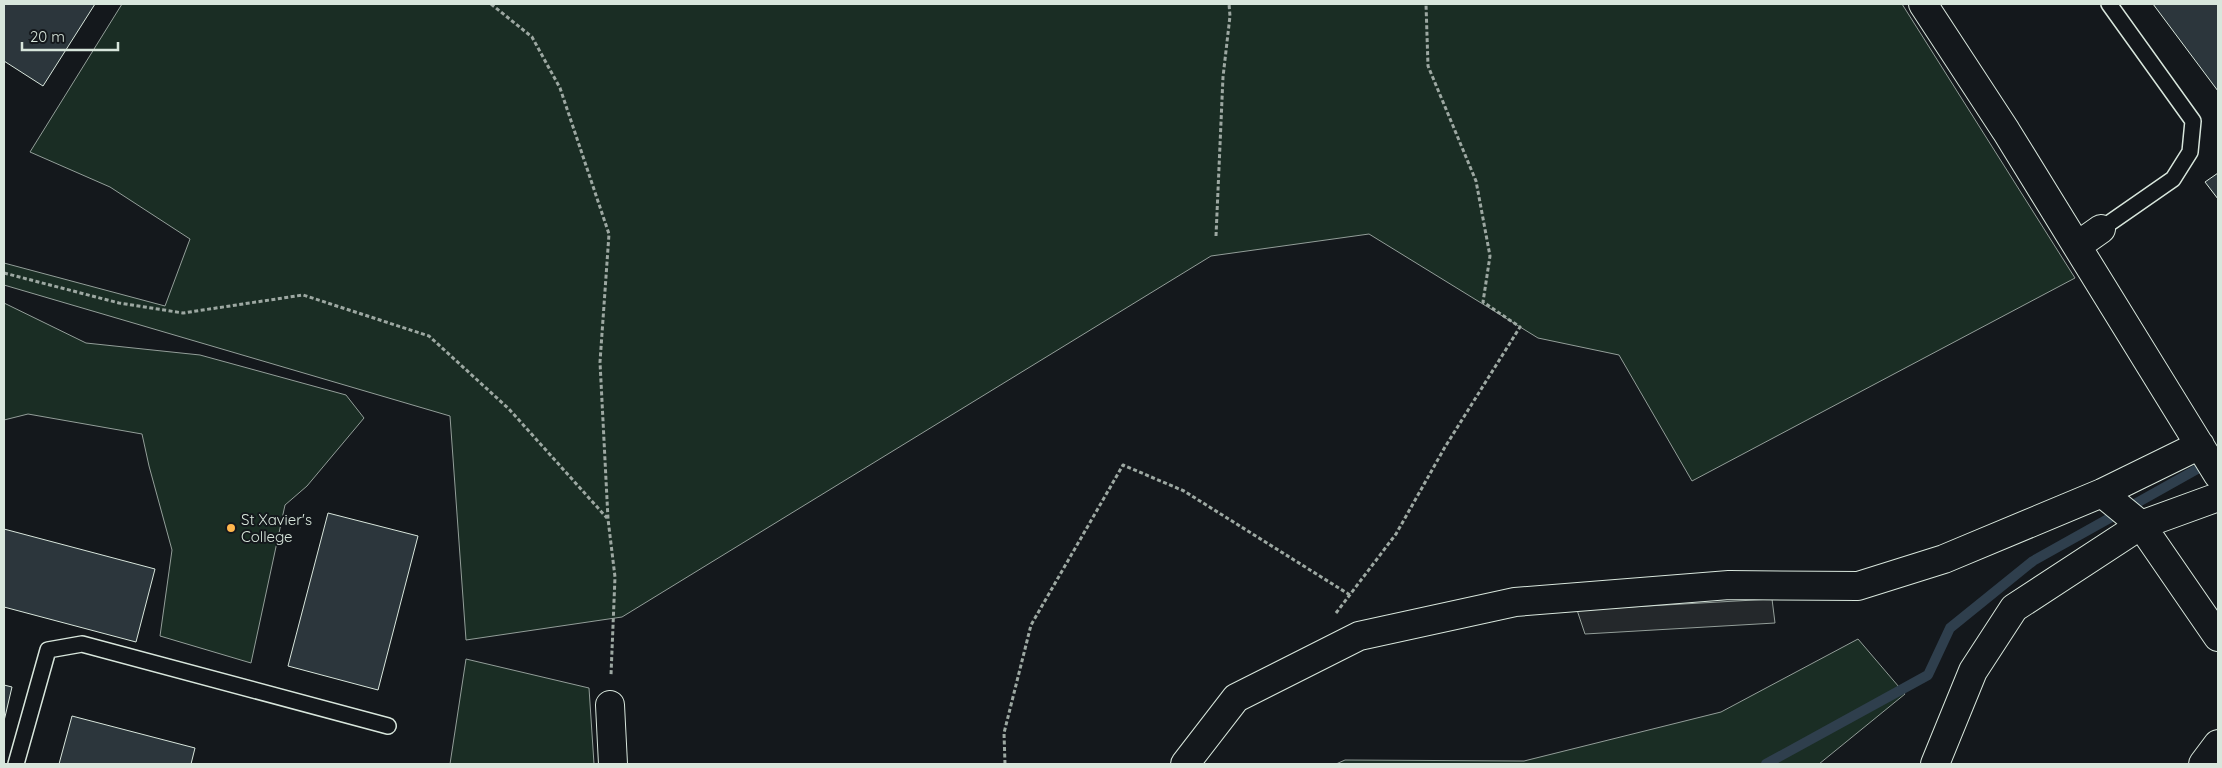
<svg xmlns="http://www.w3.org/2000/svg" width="2222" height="768" font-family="Quicksand,sans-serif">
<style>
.green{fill:#1a2d24;stroke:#939e99}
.parking{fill:#24282b;stroke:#939e99}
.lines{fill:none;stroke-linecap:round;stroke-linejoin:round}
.stream{stroke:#2f3f4d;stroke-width:10}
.building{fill:#2c363c;stroke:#d8e6dc}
.lane-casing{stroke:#d8e6dc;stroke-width:18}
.street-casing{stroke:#d8e6dc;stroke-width:30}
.path{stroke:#9da8a2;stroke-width:3;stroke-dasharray:4 2.5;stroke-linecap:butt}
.lane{stroke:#14181c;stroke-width:15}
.street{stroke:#14181c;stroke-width:28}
.poi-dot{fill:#ffb74d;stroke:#14181c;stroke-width:2}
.labels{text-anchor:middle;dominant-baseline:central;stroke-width:4;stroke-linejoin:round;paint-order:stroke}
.poi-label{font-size:15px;fill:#d8e6dc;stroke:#14181c;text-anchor:start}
</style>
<rect width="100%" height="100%" fill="#14181c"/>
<!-- green -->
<path class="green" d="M122 4H1902L2075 278 1692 481 1619 355 1538 338 1369 234 1211 256 622 617 466 640 450 416 4 285V263L165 306 190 239 110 187 30 152Z
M4 303 86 343 200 355 346 395 364 418 307 486 285 505 251 663 160 636 172 550 149 466 142 434 28 414 4 420Z
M1858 639 1905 694 1819 764H1336L1345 760 1524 761 1721 712Z
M466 659 589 688 594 764H450Z"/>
<!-- parking -->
<path class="parking" d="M1772 599 1775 623 1585 634 1577 610Z"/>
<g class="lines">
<!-- stream -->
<path class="stream" d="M1766 764 1928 675 1950 628 2033 561 2208 463"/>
</g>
<!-- building -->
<path class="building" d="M4 4H95L43 86 4 61Z
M2153 4H2218V91Z
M2218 173V199L2205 182Z
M328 513 418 536 378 690 288 666Z
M4 529 155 569 136 642 4 607Z
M4 685 12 687 4 721Z
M72 716 195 748 191 764H59Z"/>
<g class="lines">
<defs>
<path id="lane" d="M2101 229 2173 179 2190 152 2193 121 2109 4
M16 764 48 650 82 644 388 726"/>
<path id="street" d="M1923 4 2006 131 2218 475
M2077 246 2101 229
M2102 493 2141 525 2218 497
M610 705 613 764
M1185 764 1236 698 1359 636 1515 602 1729 585 1858 586 1944 559 2102 493 2200 445
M1935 764 1973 671 2014 608 2141 525 2218 637
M2203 764 2218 744"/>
</defs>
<!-- lane casing -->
<use href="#lane" class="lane-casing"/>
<!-- street casing -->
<use href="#street" class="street-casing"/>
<!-- path -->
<path class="path" d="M491 4 532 37 560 88 609 234 600 362 608 519 615 577 611 675
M1216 236 1223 77 1230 16 1229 4
M4 273 119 303 183 313 303 295 429 336 509 409 607 518
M1336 613 1396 534 1445 447 1520 327 1483 302 1490 256 1476 181 1428 66 1426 4
M1005 764 1004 733 1031 625 1123 465 1184 491 1350 595"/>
<!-- lane -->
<use href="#lane" class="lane"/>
<!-- street -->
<use href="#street" class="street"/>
</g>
<!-- markers -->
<circle class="poi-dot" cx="231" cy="528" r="5"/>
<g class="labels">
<!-- poi labels -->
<g class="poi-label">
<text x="241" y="519">St Xavier's<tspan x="241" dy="17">College</tspan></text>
</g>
</g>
<!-- border -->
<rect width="2222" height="768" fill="none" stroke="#d8e6dc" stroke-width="10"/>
<!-- scale -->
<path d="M22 42v8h96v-8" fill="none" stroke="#d8e6dc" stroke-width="2.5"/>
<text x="30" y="42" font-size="15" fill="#d8e6dc" stroke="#14181c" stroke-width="4" paint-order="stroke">20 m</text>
</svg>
